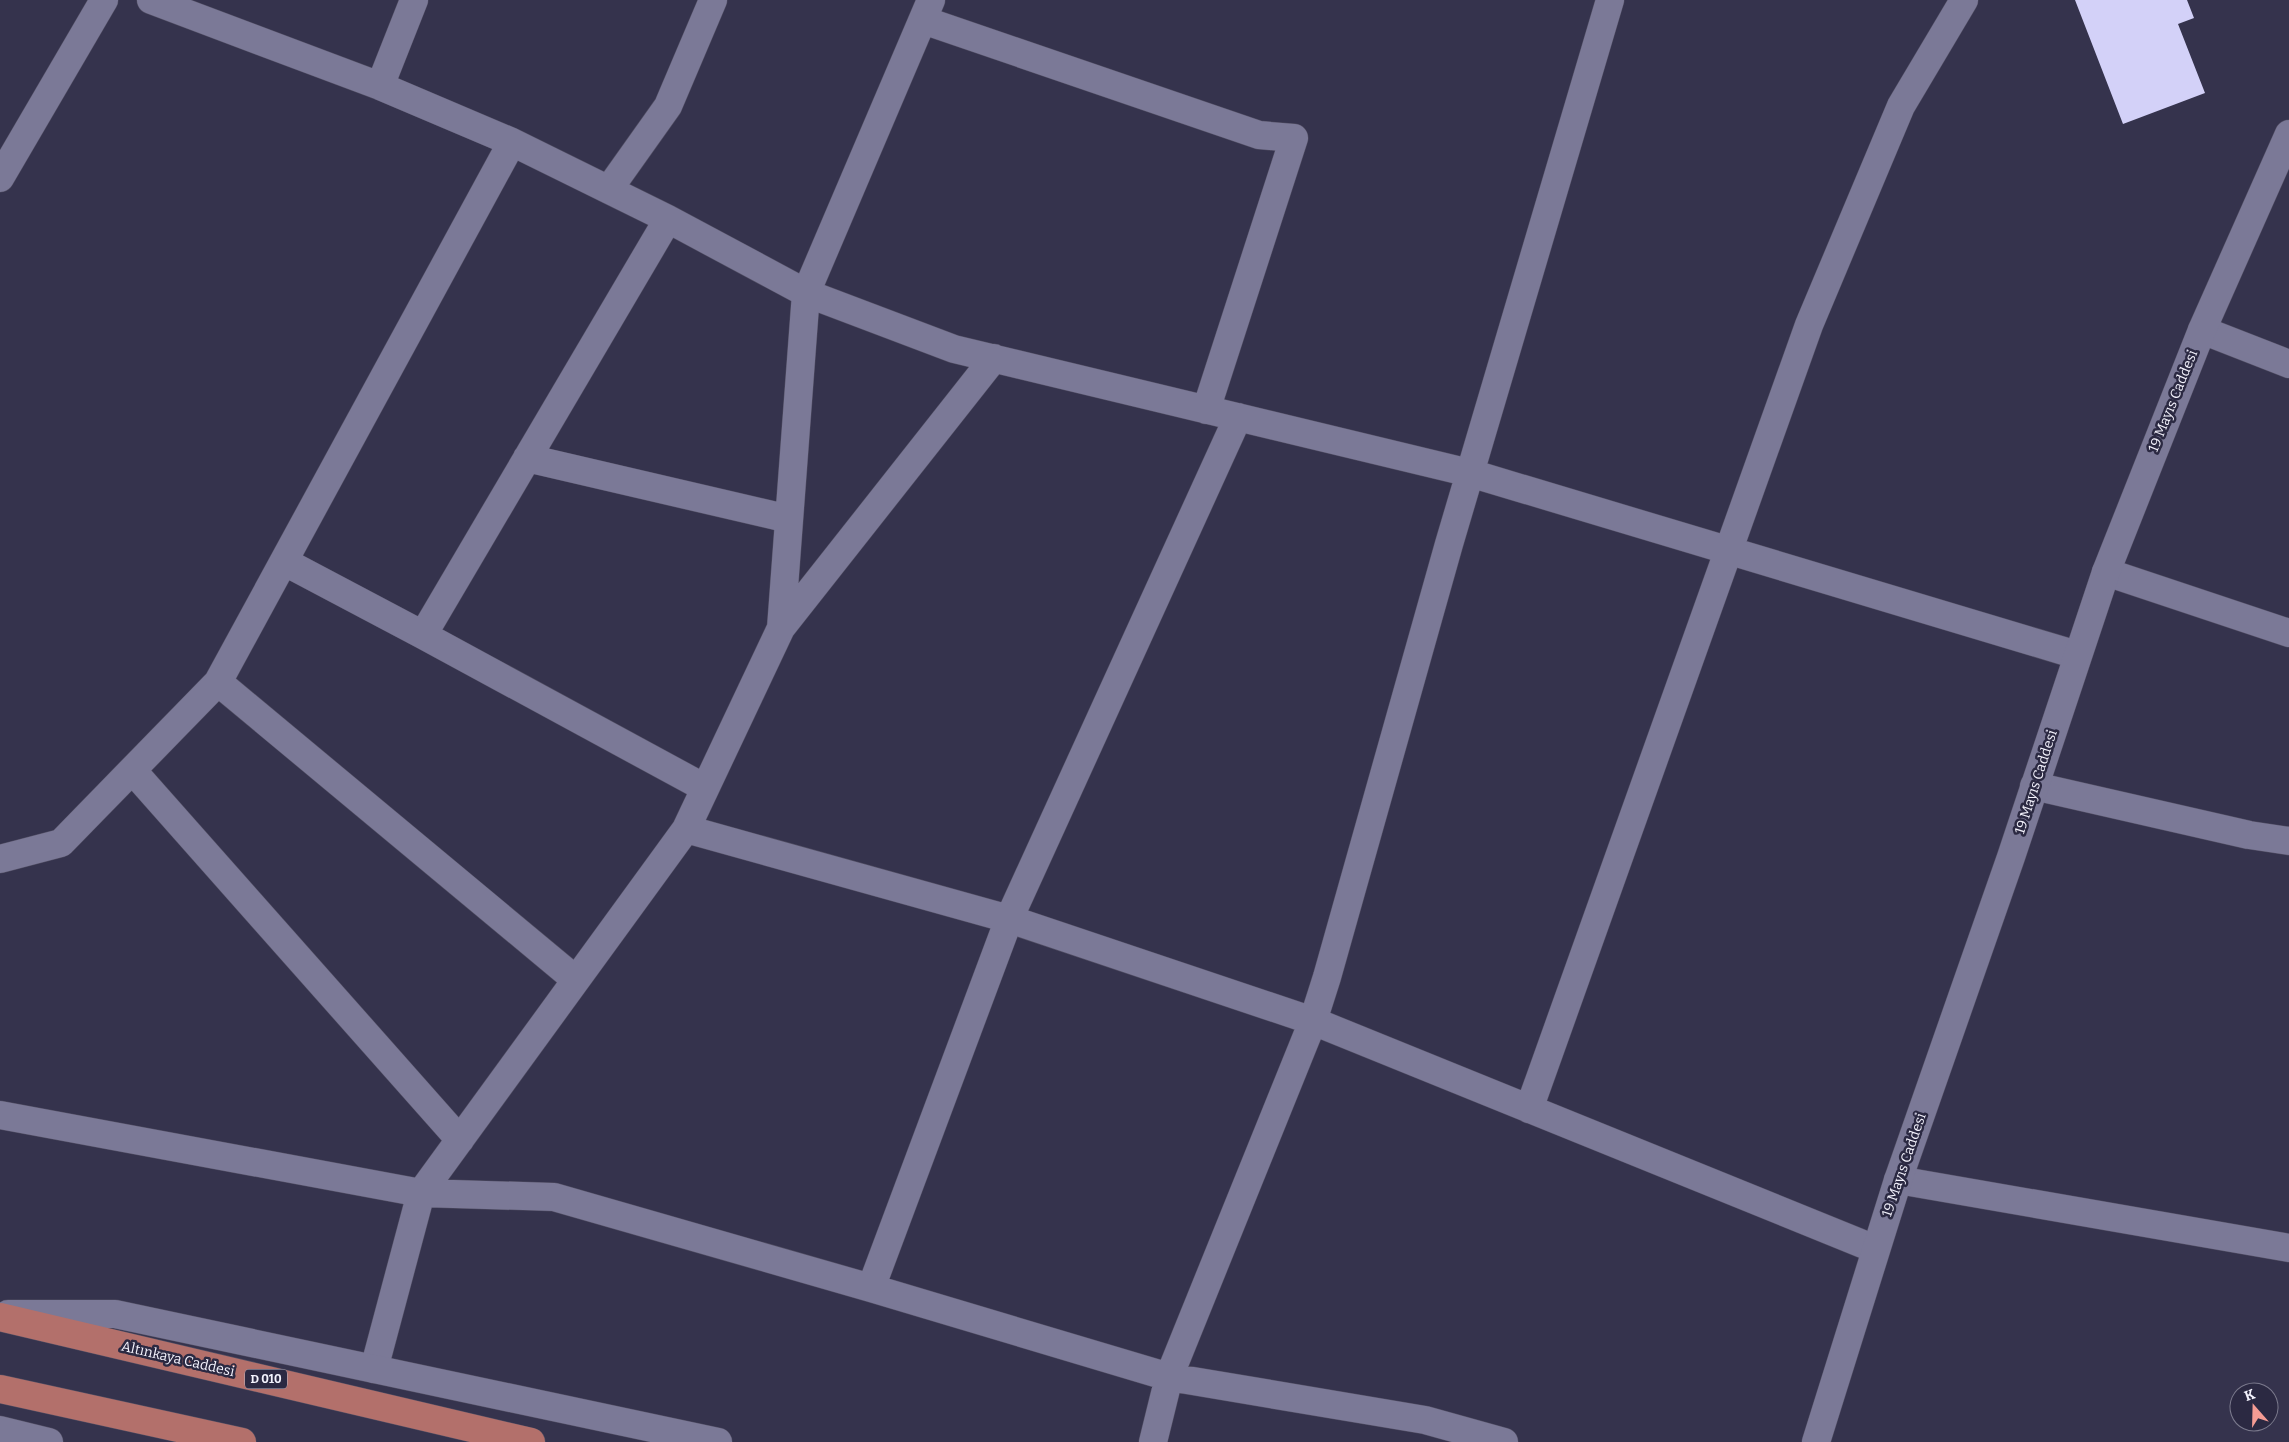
<svg xmlns="http://www.w3.org/2000/svg" width="2289" height="1442" font-family="Bitter,serif">
<style>
.building{fill:#d3d1f8}
.lines{fill:none;stroke-linecap:round;stroke-linejoin:round}
.minor-casing{stroke:#514e63;stroke-width:29}
.tertiary-casing{stroke:#514e63;stroke-width:29}
.trunk-casing{stroke:#514e63;stroke-width:29}
.minor{stroke:#7b7997;stroke-width:28}
.tertiary{stroke:#7b7997;stroke-width:28}
.trunk{stroke:#b3706b;stroke-width:28}
.labels{text-anchor:middle;dominant-baseline:central;stroke-width:5;stroke-linejoin:round;paint-order:stroke}
.shield{fill:#2b2942;stroke:#b8b6c5;stroke-width:1}
.shield-label{font-size:12px;font-weight:bold;fill:#f4f3fd}
.street-label{font-size:14px;fill:#f4f3fd;stroke:#2b2942}
</style>
<rect width="100%" height="100%" fill="#35334d"/>
<!-- building -->
<path class="building" d="M2075 0H2187L2194 18 2178 24 2205 93 2123 124Z"/>
<g class="lines">
<defs>
<path id="minor" d="M151 0 380 86 512 142 668 219 806 293 954 349 1470 473 2077 655
M923 20 1259 135 1294 138 1206 410
M380 86 414 0
M0 178 104 0
M609 189 668 106 713 0
M2202 330 2289 364
M527 458 789 519
M285 562 423 635 705 788
M2106 572 2289 633
M781 628 806 293 931 0
M423 635 668 219
M218 682 576 980
M133 771 460 1140
M2034 786 2249 835 2289 841
M686 829 1009 919 1313 1021 1875 1249
M0 859 61 843 218 682 512 142
M1529 1109 1809 325 1901 106 1964 0
M0 1115 421 1193 554 1197 871 1288 1169 1377 1425 1420 1504 1442
M1898 1180 2289 1248
M871 1288 1009 919 1238 417
M374 1369 421 1193 686 829 781 628 994 358
M1153 1442 1169 1377 1313 1021 1327 977 1449 544 1610 0"/>
<path id="tertiary" d="M8 1314H115L718 1442
M0 1430 49 1442
M1816 1442 1898 1180 2011 857 2106 572 2202 330 2289 134"/>
<path id="trunk" d="M0 1317 531 1442
M0 1389 242 1442"/>
</defs>
<!-- minor casing -->
<use href="#minor" class="minor-casing"/>
<!-- tertiary casing -->
<use href="#tertiary" class="tertiary-casing"/>
<!-- trunk casing -->
<use href="#trunk" class="trunk-casing"/>
<!-- minor -->
<use href="#minor" class="minor"/>
<!-- tertiary -->
<use href="#tertiary" class="tertiary"/>
<!-- trunk -->
<use href="#trunk" class="trunk"/>
</g>
<g class="labels">
<!-- shield labels -->
<rect class="shield" x="245" y="1369.5" width="42" height="19" rx="4"/>
<g class="shield-label">
<text x="266" y="1379">D 010</text>
</g>
<!-- street labels -->
<g class="street-label">
<text transform="translate(2173 401) rotate(-68)">19 Mayıs Caddesi</text>
<text transform="translate(2036 782) rotate(-72)">19 Mayıs Caddesi</text>
<text transform="translate(1904 1165) rotate(-71)">19 Mayıs Caddesi</text>
<text transform="translate(178 1359) rotate(13)">Altınkaya Caddesi</text>
</g>
</g>
<!-- north arrow -->
<g transform="translate(2254 1407) rotate(340)"><circle r="24" fill="#2b2942" stroke="#7b7a8d"/>
<path d="M0-4L9 19L0 12L-9 19Z" fill="#f59c94"/>
<text y="-8" font-size="14" font-weight="bold" text-anchor="middle" fill="#f4f3fd">K</text>
</g>
</svg>
